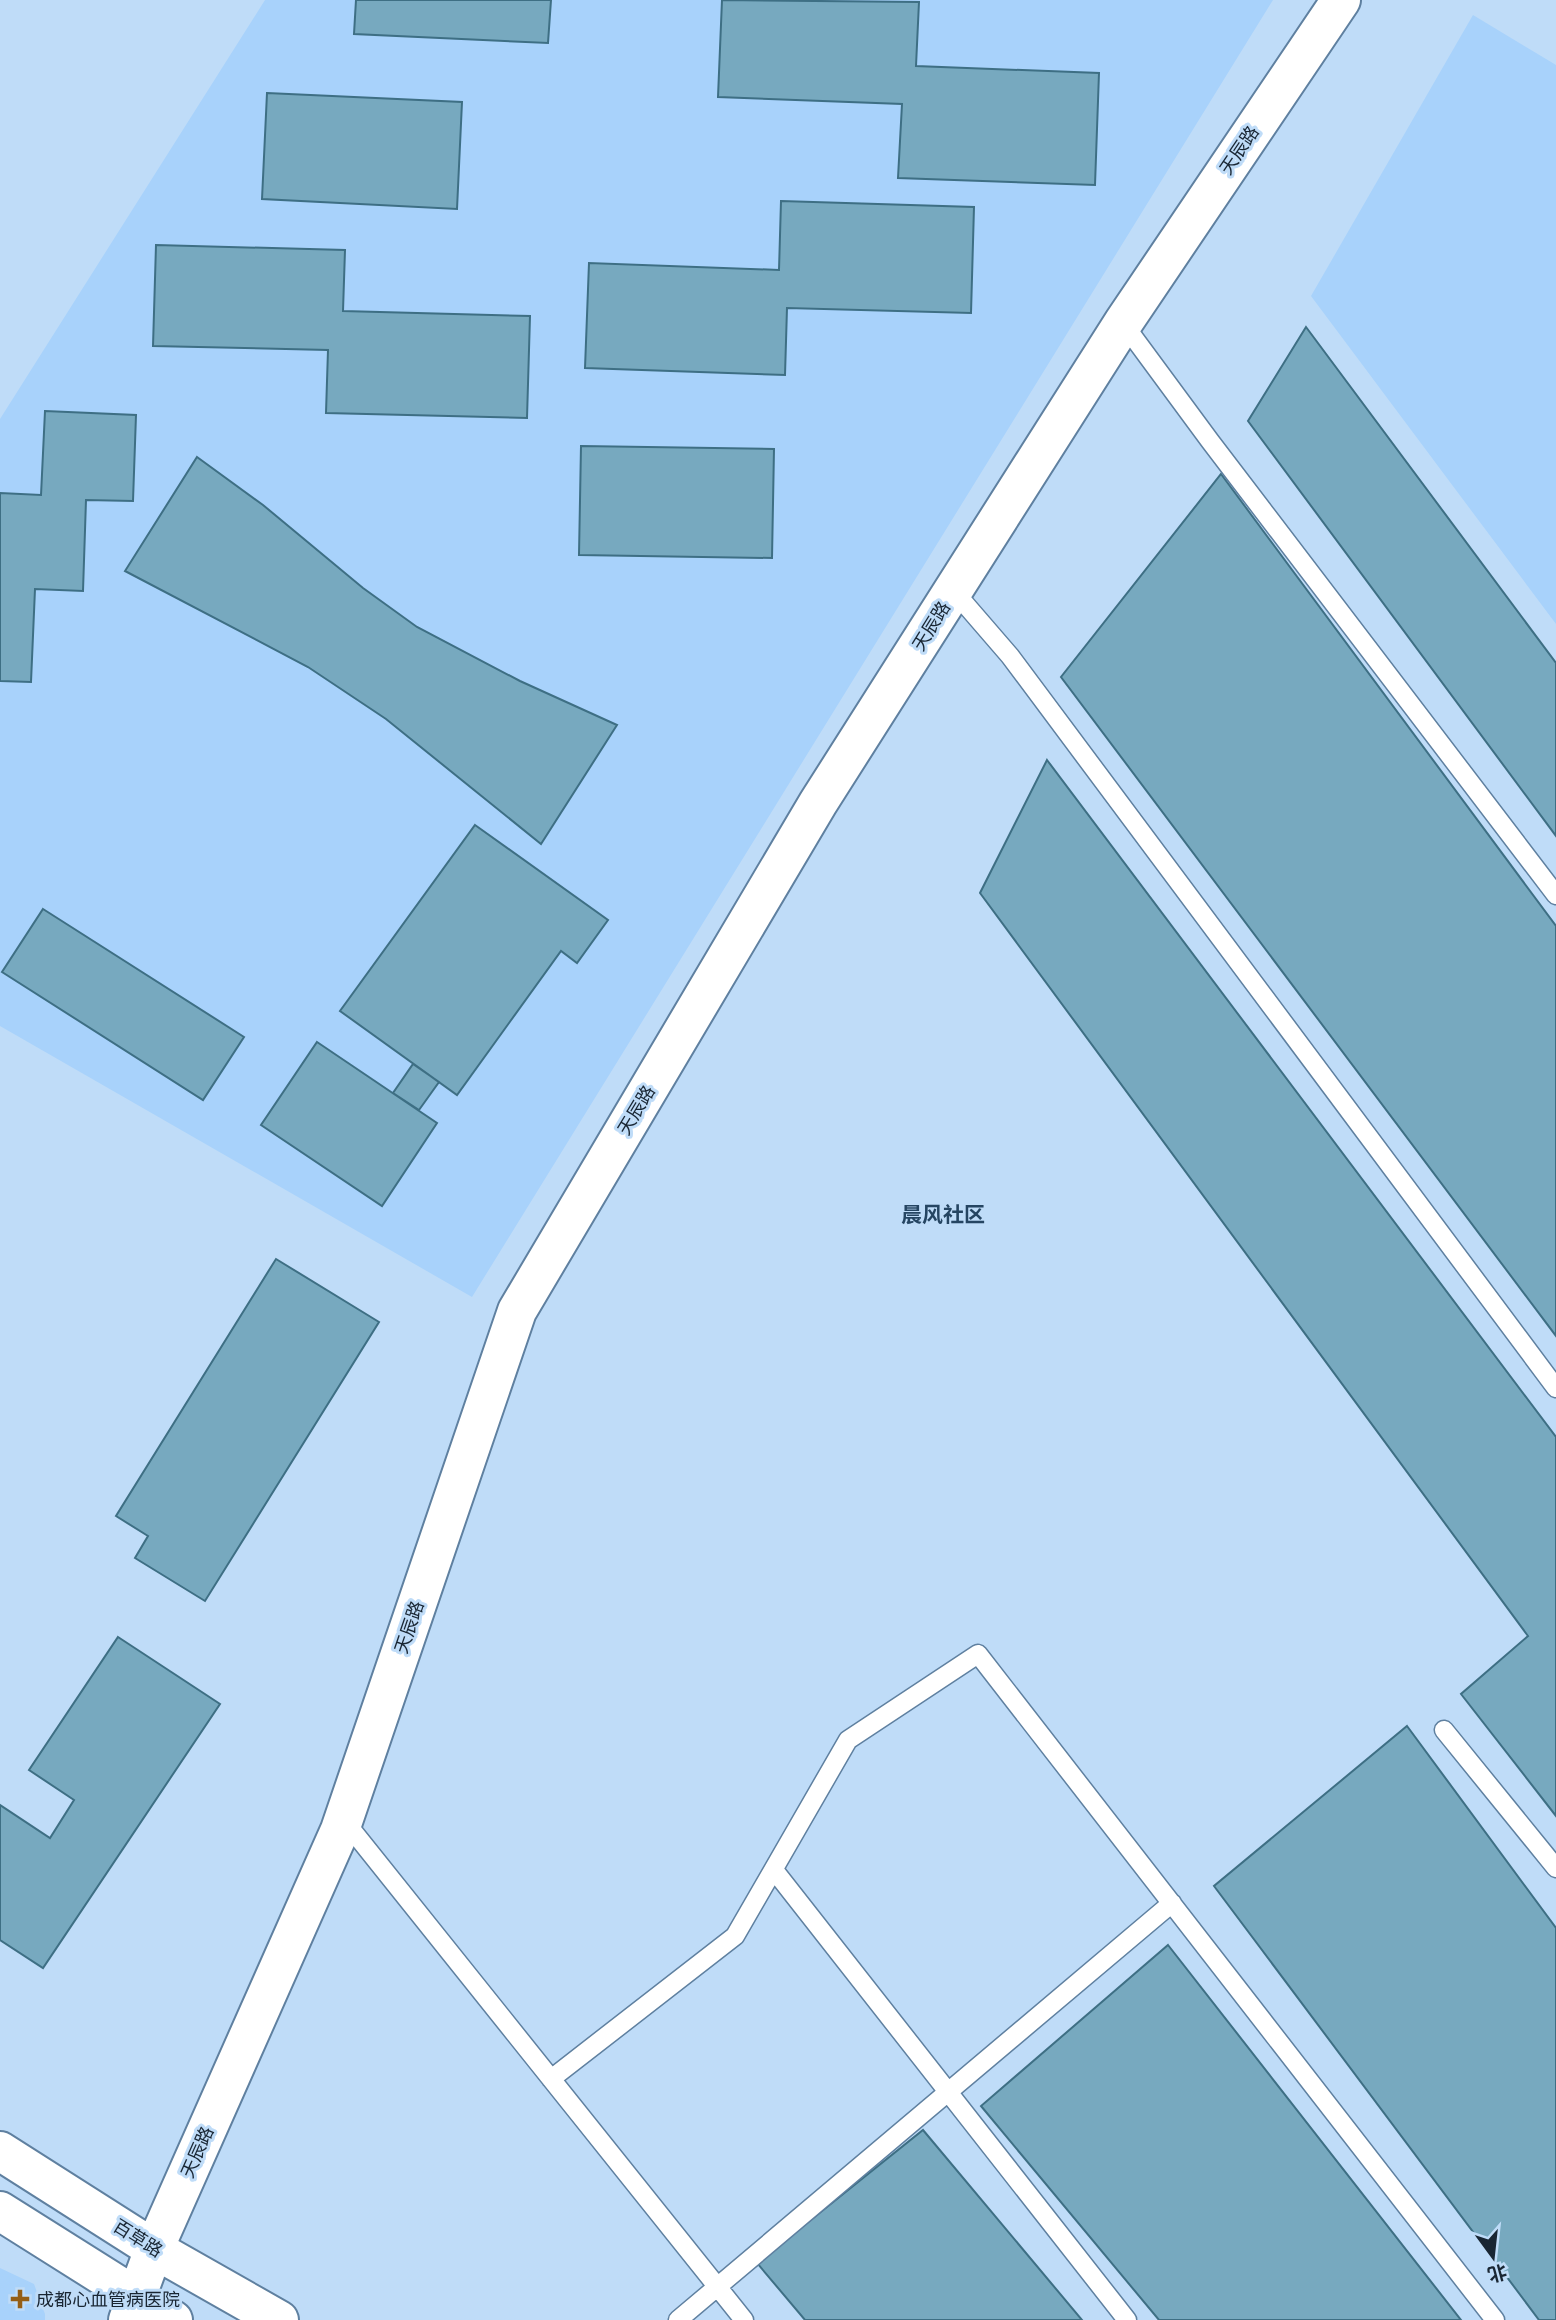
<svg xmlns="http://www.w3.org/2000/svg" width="1556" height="2320" font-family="Roboto,'Noto Sans SC',sans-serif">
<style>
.built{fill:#a8d2fb}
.building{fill:#77a9bf;stroke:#3e6f84;stroke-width:2}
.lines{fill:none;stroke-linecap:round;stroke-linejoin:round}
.lane-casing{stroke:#5f80a0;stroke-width:21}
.secondary-casing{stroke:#5f80a0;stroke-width:42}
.lane{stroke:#fff;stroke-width:18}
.secondary{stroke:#fff;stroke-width:38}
.poi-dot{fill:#945e15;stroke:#bfdcf8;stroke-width:2.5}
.labels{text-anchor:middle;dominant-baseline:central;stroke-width:6;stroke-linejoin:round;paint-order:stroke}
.street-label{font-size:18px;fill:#192633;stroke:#bfdcf8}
.poi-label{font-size:18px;fill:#192633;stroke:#bfdcf8;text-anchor:start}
.quarter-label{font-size:21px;font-weight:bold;fill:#254562;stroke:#bfdcf8}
</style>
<rect width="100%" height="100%" fill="#bfdcf8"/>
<!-- built -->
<path class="built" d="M265 0H1273L472 1297 0 1026V419Z
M1473 15 1556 65V624L1311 296Z
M0 2268 34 2284 45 2314V2320H0Z"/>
<!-- building -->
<path class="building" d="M356 0H551L548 43 354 34Z
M722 0 919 2 916 66 1099 73 1095 185 898 178 902 104 718 97Z
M267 93 462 102 457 209 262 199Z
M781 201 974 207 971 313 787 308 785 375 585 368 589 263 779 270Z
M156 245 345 250 343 311 530 316 527 418 326 413 328 350 153 346Z
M1306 327 1556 663V836L1248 421Z
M45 411 136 415 133 501 86 500 83 591 35 589 31 682 0 681V493L41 495Z
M581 446 774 449 772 558 579 555Z
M197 457 263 505 363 588 417 627 520 681 617 725 541 844 386 719 308 667 125 571Z
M1221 474 1556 926V1336L1061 677Z
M1047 760 1556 1437V1816L1461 1694 1528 1636 980 893Z
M475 825 608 920 577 963 561 951 457 1095 340 1011Z
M43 909 244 1037 203 1100 2 972Z
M317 1042 437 1123 382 1206 261 1125Z
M413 1064 439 1082 419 1110 393 1093Z
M276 1259 379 1322 205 1601 135 1558 148 1536 116 1516Z
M118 1637 220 1704 43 1968 0 1940V1805L50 1838 74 1800 29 1770Z
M1407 1726 1556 1928V2320H1539L1214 1886Z
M1168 1945 1461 2320H1159L981 2106Z
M923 2130 1082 2320H805L757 2263Z"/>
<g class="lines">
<defs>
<path id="lane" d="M1123 323 1210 441 1556 895
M953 590 1010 656 1556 1388
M1444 1730 1556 1868
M344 1820 744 2320
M774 1870 1127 2320
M551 2079 735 1936 848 1740 978 1654 1495 2320
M678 2320 1172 1903"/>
<path id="secondary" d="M0 2151 154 2249 279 2320
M0 2211 173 2320
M128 2320 154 2249 340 1830 517 1311 818 803 1123 323 1341 0"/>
</defs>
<!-- lane casing -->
<use href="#lane" class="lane-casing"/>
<!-- secondary casing -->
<use href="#secondary" class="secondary-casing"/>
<!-- lane -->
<use href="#lane" class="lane"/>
<!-- secondary -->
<use href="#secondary" class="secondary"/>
</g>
<!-- markers -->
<path class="poi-dot" d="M16.5 2288.5h7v7h7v7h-7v7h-7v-7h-7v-7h7z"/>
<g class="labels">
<!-- street labels -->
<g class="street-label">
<text transform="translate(1239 150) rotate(-56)">天辰路</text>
<text transform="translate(931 626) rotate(-58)">天辰路</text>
<text transform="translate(636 1110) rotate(-59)">天辰路</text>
<text transform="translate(409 1627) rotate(-71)">天辰路</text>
<text transform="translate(197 2152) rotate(-66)">天辰路</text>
<text transform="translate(138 2238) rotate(32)">百草路</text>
</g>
<!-- poi labels -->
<g class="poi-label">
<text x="36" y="2299">成都心血管病医院</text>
</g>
<!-- quarter labels -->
<g class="quarter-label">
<text x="943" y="1215">晨风社区</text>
</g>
</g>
<!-- north arrow -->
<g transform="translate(1493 2257) rotate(165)" stroke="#bfdcf8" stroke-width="5" paint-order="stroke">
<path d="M0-5L12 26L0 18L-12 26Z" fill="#192633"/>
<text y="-10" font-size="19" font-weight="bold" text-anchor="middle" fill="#192633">北</text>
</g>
</svg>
